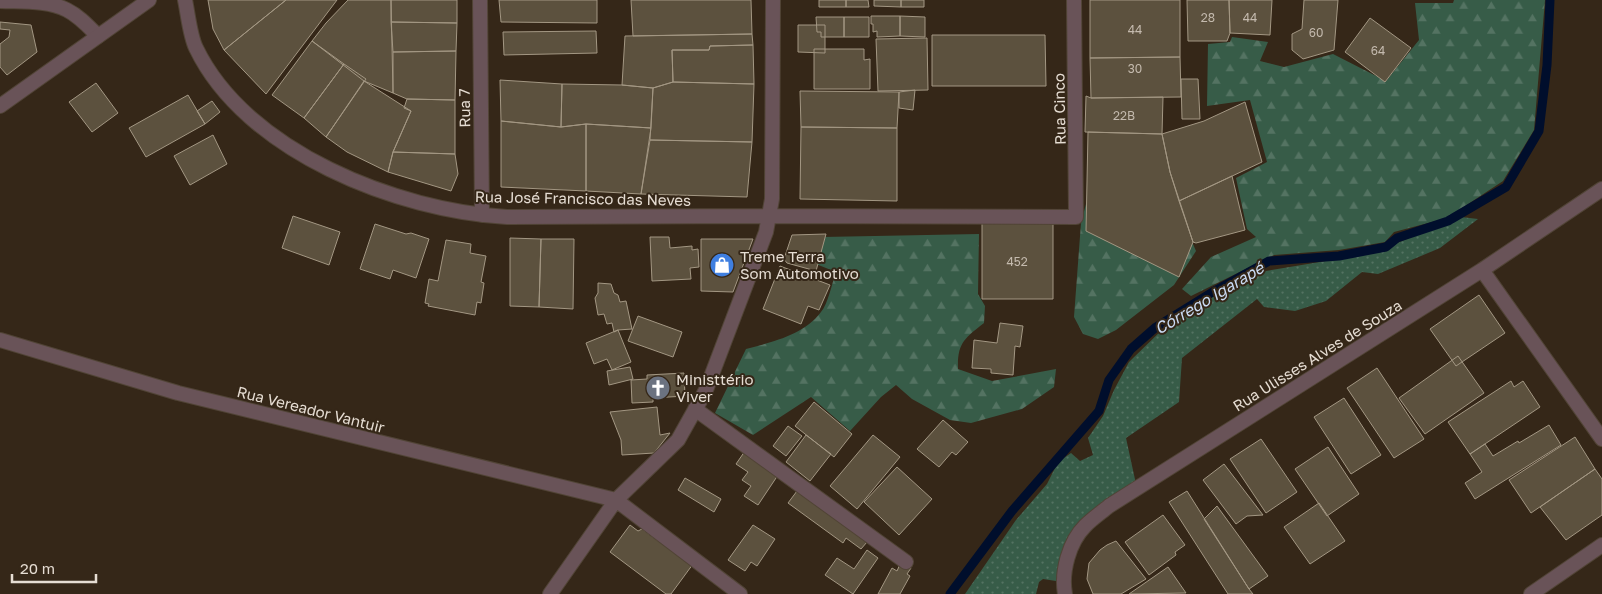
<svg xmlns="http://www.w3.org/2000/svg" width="1602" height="594" font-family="'Golos Text',sans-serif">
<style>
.grass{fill:url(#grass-dots)}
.forest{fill:url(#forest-firs)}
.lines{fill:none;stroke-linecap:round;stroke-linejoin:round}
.stream{stroke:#000e2c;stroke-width:9}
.building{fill:#5c513e;stroke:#a39783}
.minor-casing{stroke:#514436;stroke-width:16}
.tertiary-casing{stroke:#514436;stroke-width:16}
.minor{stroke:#695358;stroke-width:14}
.tertiary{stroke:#695358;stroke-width:14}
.labels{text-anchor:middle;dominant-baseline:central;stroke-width:4;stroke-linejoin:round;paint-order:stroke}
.number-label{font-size:12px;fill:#c4baae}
.street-label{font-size:15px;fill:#e6ddd3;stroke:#352718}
.poi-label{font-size:15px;fill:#e6ddd3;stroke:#352718;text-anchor:start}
.water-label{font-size:16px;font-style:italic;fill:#cbdcf5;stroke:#352718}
</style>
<defs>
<pattern id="grass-dots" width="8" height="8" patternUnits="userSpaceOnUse" patternTransform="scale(1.25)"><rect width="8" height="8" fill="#375c48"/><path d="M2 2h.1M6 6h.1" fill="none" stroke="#547362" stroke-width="1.8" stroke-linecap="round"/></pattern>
<pattern id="forest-firs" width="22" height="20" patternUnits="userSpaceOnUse" patternTransform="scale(1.25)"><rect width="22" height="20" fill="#375c48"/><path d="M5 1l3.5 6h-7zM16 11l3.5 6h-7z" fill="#547362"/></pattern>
</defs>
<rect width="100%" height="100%" fill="#352718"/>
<!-- grass -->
<path class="grass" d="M1461 217 1478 219 1440 248 1378 274 1362 272 1326 301 1295 311 1264 307 1257 299 1182 358 1179 402 1126 438 1136 484 1091 511 1071 532 1056 581 1043 579 1039 582 1036 594H965L1016 520 1047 484 1058 462 1071 453 1080 461 1093 455 1088 438 1103 416 1114 390 1129 362 1165 327 1202 303 1254 273 1386 251 1397 243Z"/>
<!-- forest -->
<path class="forest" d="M1454 0H1545L1534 130 1503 181 1447 218 1394 232 1385 242 1339 250 1274 255 1191 296 1182 289 1211 257 1256 237 1247 229 1236 178 1267 162 1250 100 1207 106 1208 44 1230 42 1232 37 1268 42 1260 61 1284 67 1333 54 1386 81 1419 40 1415 3H1453Z
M1096 166 1175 202 1196 251 1174 285 1116 330 1098 339 1083 334 1074 317 1081 223Z
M979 234 978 294 985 306 984 323C965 338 957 343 958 369L992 381 1056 369 1054 387 1022 409 971 423 950 420 912 399 896 385 881 397 850 431 811 397 753 435 715 413 746 349C772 342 804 335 821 312 828 304 832 283 836 272L816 264 823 237Z"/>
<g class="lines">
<!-- stream -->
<path class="stream" d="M950 594 1012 511 1099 411 1109 380 1131 349 1156 327 1211 293 1269 261 1339 256 1386 247 1397 238 1448 221 1506 187 1539 131 1547 65 1550 0"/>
</g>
<!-- building -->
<path class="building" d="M208 0H286L224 50 213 29Z
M286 0H337L266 94 224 50Z
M348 0H391L393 93 364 81 312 41 326 23Z
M391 0H457V23L391 22Z
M499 0H597V23L501 22Z
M631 0H751L752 34 633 36Z
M819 0H846V7H819Z
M846 0H868L869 7H846Z
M874 0H901V7L874 6Z
M901 0H924V7H901Z
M1090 0H1180V57L1090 58Z
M1187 0H1229L1230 33 1227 41H1188Z
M1229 0H1272L1270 35 1230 33Z
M1304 0H1338L1334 50 1303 59 1292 50V34L1302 29Z
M871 16H900V36L877 37V31L873 32V24H871Z
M900 16 925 17V37L900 36Z
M816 17H844V37H821V32H817Z
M844 17H869V37H844Z
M1370 18 1411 48 1385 82 1345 52Z
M0 22 31 25 37 52 7 75 0 67V44L9 37 10 30 0 29Z
M391 22 457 23 456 51 393 52Z
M798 25H825V53L798 52Z
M596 31 597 53 504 55 503 32Z
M752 34 753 45 710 46 709 50H672L673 82 653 88 622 85 625 36Z
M932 35H1045L1046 86H932Z
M927 38 928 90 878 91 876 39Z
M312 41 344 64 304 118 272 95Z
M753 45 754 84 673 82 672 50H709L710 46Z
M814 49H864V60L870 59V89H814Z
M456 51 455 100 407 99 393 93V52Z
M1180 57 1181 97 1091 98 1090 58Z
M344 64 366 79 326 137 304 118Z
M1181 79H1198L1200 119H1182Z
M500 80 562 84 561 127 501 121Z
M364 81 411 111 393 152 388 172 347 152 326 137Z
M673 82 754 84 752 142 650 140 653 88Z
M96 83 118 113 92 132 69 102Z
M562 84 622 85 653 88 651 128 586 124 561 127Z
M915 90 913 110 899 108V92Z
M800 91 899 92 897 128 801 127Z
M188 95 205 124 146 157 129 128Z
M1086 96 1091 98 1163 97 1162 134 1085 132Z
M407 99 455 100V154L393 152 411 111 404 108Z
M212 101 220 112 205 124 197 111Z
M1245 102 1262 162 1179 201 1170 172 1162 134 1204 121Z
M501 121 561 127 586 124V191L501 187Z
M586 124 651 128 641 194 586 191Z
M801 127 897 128V201L800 199Z
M1088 132 1162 134 1170 172 1193 242 1179 277 1086 231Z
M213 135 227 164 190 185 174 156Z
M650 140 752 142 747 197 641 194Z
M393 152 455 154 458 174 451 191 388 172Z
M1232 176 1245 230 1196 243 1193 242 1179 201Z
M293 216 340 232 329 265 282 248Z
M982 221 1053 222V299H982Z
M375 224 406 234 411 233 429 239 416 278 393 270 390 279 360 269Z
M826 234 816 271 787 263 784 259 792 235Z
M650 237H669L670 248 692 246V250L698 249 699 267 690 268 691 279 652 281Z
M510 238 541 239 539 307 510 306Z
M541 239H574L573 309 539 307Z
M701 239H753L733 292 701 291Z
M446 240 471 244 470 253 486 256 481 282 484 283 481 303 477 302 475 315 428 306 429 304 425 303 429 279 438 281Z
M780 266 830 285 819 310 808 306 801 324 763 309Z
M598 283 611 284 614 293 618 295 620 302 626 301 632 329 618 330 614 332 612 323 607 324 604 314 598 315 595 298 598 293Z
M1479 295 1505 333 1456 366 1430 329Z
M638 316 682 332 673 357 628 341Z
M1000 323 1023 326 1020 347 1015 346 1013 375 991 373V369L972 368 974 340 997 343Z
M618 330 631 362 612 370 607 359 594 364 586 343Z
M1458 356 1484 393 1425 434 1399 398Z
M630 367 633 379 609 385 607 371Z
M1377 368 1424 439 1394 458 1347 388Z
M684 373 685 396 653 398V402L632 403 631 380 647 379V375Z
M1511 381 1514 387 1523 381 1540 407 1470 454 1448 422Z
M1344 398 1381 455 1351 474 1314 417Z
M814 402 852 434 834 457 795 426Z
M657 407 660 435 670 433 654 453 622 455 621 440 610 412Z
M943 420 968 442 956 455 952 452 939 467 917 449Z
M1549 425 1561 445 1475 499 1465 483 1482 472 1470 454 1485 444 1493 456 1518 441 1519 443Z
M788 426 802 436 786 456 773 446Z
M806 435 831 454 810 481 786 462Z
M873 435 900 457 857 509 830 486Z
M1575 437 1595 469 1531 513 1509 480Z
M1261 439 1297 492 1266 513 1230 459Z
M1328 447 1359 494 1327 516 1295 469Z
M745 451 778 475 758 505 744 496 751 486 742 480 748 472 736 464Z
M1224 464 1263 515 1247 516 1236 524 1203 480Z
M897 467 932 499 899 535 864 502Z
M1595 469 1602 479V515L1566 540 1540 507Z
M685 478 721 499 714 512 678 490Z
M803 483 867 542 861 549 846 538 843 543 788 503Z
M1187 491 1249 589 1253 594H1228L1169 502Z
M1319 503 1345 541 1310 564 1284 527Z
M1217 506 1268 576 1249 589 1204 519Z
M1163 515 1185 545 1175 552 1176 555 1149 575 1125 542Z
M630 525 638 531 642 529 657 540 661 535 693 564 671 594H666L610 552Z
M753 525 775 539 757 566 751 562 745 571 728 560Z
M1116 541 1146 579 1121 594H1093L1087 579 1089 563 1100 550 1107 545Z
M867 550 878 558 853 594 825 575 837 558 854 569Z
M901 562 911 568 907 574 910 576 900 594H878L892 568 897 571Z
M1168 567 1186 593 1129 594Z"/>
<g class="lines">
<defs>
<path id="minor" d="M185 0C188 14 190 36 196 48 246 152 398 211 507 217L769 216 1076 217 1074 0
M480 0 482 215
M0 1C21 2 48 0 67 10 79 16 88 26 98 36
M1482 270 1602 439
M0 340 178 393 616 500 740 594
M695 409 906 562
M550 594 616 500 678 440 706 390 766 232 772 199 773 0
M1065 594C1061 572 1069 542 1085 526 1093 518 1102 512 1109 506L1482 270 1602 189
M1531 594 1602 545"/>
<path id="tertiary" d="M0 106 149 0"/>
</defs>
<!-- minor casing -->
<use href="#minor" class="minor-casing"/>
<!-- tertiary casing -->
<use href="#tertiary" class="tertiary-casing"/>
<!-- minor -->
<use href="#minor" class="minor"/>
<!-- tertiary -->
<use href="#tertiary" class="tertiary"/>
</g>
<!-- icons -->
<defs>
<symbol id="shop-disc" viewBox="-11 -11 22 22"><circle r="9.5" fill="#3f7fe0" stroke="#352718"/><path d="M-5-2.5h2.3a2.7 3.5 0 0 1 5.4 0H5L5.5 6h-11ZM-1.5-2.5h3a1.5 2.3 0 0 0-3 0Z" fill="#fff"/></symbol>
<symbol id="church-disc" viewBox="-11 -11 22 22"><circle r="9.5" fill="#6b7280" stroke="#352718"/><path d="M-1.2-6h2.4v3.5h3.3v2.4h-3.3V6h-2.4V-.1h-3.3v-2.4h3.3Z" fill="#fff"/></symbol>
</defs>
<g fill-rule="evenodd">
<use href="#shop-disc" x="708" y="251" width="28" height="28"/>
<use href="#church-disc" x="644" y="374" width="28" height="28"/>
</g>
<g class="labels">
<!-- number labels -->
<g class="number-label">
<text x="1208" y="17">28</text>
<text x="1250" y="17">44</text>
<text x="1135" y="29">44</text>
<text x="1316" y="32">60</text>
<text x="1378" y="50">64</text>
<text x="1135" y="68">30</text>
<text x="1124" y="115">22B</text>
<text x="1017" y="261">452</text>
</g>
<!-- street labels -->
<g class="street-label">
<text transform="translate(464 108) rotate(-91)">Rua 7</text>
<text transform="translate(1059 109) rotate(-91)">Rua Cinco</text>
<text transform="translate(583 198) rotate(1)">Rua José Francisco das Neves</text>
<text transform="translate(1317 355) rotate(-32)">Rua Ulisses Alves de Souza</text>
<text transform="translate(311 409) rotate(14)">Rua Vereador Vantuir</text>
</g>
<!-- poi labels -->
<g class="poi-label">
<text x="740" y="256">Treme Terra<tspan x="740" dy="17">Som Automotivo</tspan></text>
<text x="676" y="379">Ministtério<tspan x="676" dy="17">Viver</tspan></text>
</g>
<!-- water labels -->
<g class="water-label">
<text transform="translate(1209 298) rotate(-31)">Córrego Igarapé</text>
</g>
</g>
<!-- scale -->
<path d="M12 574v8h84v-8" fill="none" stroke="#e6ddd3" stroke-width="2.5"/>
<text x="20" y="574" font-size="15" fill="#e6ddd3" stroke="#352718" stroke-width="4" paint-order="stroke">20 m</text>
</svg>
